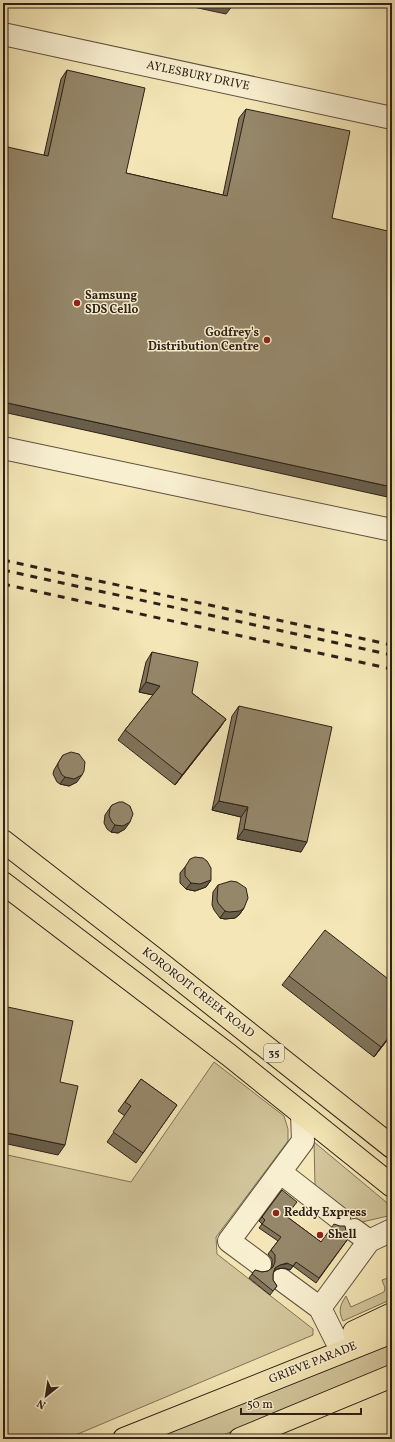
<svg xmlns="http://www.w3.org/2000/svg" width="395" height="1442" font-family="Vollkorn,serif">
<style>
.grass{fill:#d2c59b;stroke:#807359}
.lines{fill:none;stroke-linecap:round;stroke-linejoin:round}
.minor-casing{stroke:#60523f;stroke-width:24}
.major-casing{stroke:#2e2117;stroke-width:24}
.minor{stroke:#f8efd0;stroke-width:22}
.major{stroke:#f4e6b6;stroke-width:22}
.rail{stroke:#2e2117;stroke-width:3;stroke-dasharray:7 7;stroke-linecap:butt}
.wall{fill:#80745b;stroke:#2e2117}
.shaded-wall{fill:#685e4a;stroke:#2e2117}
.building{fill:#95876a;stroke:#2e2117}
.poi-dot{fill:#8f2418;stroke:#f8efd0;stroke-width:1.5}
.labels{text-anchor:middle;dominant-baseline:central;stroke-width:3;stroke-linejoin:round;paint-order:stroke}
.shield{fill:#f8efd0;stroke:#6b5f4e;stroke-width:1}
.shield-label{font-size:11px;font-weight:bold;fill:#2e2117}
.street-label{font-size:12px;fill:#2e2117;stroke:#f8efd0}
.poi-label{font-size:12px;font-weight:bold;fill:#2e2117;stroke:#f8efd0;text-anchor:start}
</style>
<rect width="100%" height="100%" fill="#f4e6b6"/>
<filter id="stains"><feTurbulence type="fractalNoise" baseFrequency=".005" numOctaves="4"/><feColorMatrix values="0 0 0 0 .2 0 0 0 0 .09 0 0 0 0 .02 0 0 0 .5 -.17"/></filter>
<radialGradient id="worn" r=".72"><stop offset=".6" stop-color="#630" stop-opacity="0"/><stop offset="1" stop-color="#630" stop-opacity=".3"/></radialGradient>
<!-- grass -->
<path class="grass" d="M214 1062 284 1116 288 1129V1141L216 1237 217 1254 313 1329V1335L66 1439H3V1154L131 1182Z
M314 1142 392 1207V1215L362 1222 315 1185Z
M392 1275V1299L343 1321C338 1311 340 1305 346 1296L351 1307 384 1292 385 1288 382 1280 388 1278Z
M392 1342V1367L213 1439H152Z"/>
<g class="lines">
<defs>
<path id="minor" d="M3 34 392 118
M3 448 392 530
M280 1172 339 1218
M369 1241 392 1230
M260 1264 229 1241 303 1141 302 1114
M282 1280 320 1308 336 1340
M320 1308 369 1241 354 1230"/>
<path id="major" d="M3 841 155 959 392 1147
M3 883 229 1055 392 1186
M354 1332 392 1314
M124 1439 392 1332
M240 1439 392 1376"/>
</defs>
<!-- minor casing -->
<use href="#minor" class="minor-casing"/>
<!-- major casing -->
<use href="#major" class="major-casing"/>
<!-- minor -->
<use href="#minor" class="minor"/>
<!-- major -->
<use href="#major" class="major"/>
<!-- rail -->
<path class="rail" d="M3 560 392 645
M3 570 392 655
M3 584 392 669"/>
</g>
<!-- wall -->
<path class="wall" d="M67 70 126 173 223 195 239 118 246 109 332 218 392 498 44 155 61 79Z
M152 652 192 693 226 719 219 729 175 785 118 740 125 730 153 695 139 692 146 662Z
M239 706 301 852 237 839 241 817 212 810 232 716Z
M63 755 77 782 69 786 60 784 57 782 53 774 54 770Z
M112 805 125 829 118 833 111 832 107 829 104 823 105 815Z
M185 867 211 880 206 887 195 891 186 889 180 883V873Z
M218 885 244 908 239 915 235 918 225 919 220 918 214 910 212 905 213 892Z
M289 976 392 982V1034L374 1057 282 985Z
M141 1079 177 1105 136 1163 107 1142 125 1116 118 1111Z
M282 1190 286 1216 321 1242 346 1231 350 1236 316 1283 293 1266 290 1270 284 1268 277 1269 274 1271 273 1274V1280L277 1286 270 1295 249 1278 255 1270 262 1272 268 1271 271 1269 272 1266V1259L268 1254 278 1241 259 1228 262 1224 259 1221Z"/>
<!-- shaded-wall -->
<path class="shaded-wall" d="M175 3H225L233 5 226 14Z
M3 402 392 487V498L3 412Z
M146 682 160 686 153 695 139 692Z
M226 719 219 729 175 785 182 775Z
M82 775 77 782 69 786 60 784 65 777Z
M219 801 248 807 241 817 212 810Z
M130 822 125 829 118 833 111 832 115 825Z
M244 829 307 842 301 852 237 839Z
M211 880 206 887 195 891 186 889 191 883Z
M244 908 239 915 235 918 225 919 220 918 225 911Z
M392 1033V1034L374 1057 381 1047Z
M3 1132 65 1145 58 1155 3 1143Z
M296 1262 290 1270 284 1268 277 1269 272 1272 275 1268 280 1265Z"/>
<!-- building -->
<path class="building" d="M225 3H233V5Z
M67 70 145 88 126 173 227 196 246 109 350 131 332 218 392 232V487L3 402V146L48 156Z
M152 652 198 662 192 693 226 719 182 775 125 730 160 686 146 682Z
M239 706 332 727 307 842 244 829 248 807 219 801Z
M71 752 79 754 85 762 84 771 82 775 74 779 65 777 62 775 58 767V763L63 755Z
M119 802H123L130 806 133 814 130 822 123 826 115 825 112 822 109 816 110 808 112 805Z
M195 857 203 858 207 861 211 868V880L200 884 191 883 185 876V867L190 859Z
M231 881 237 882 246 888 248 898 244 908 240 911 229 912 225 911 218 903 217 899 218 885Z
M325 930 392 982V1033L381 1047 289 976Z
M3 1006 73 1021 60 1082 78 1086 65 1145 3 1132Z
M141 1079 177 1105 143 1153 113 1132 131 1106 125 1102Z
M282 1190 297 1202 286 1216 321 1242 334 1224 340 1226H345L346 1231 350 1236 319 1278 296 1262 293 1266 287 1263 280 1265 275 1268 273 1274V1280L277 1286 273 1291 252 1274 255 1270 262 1272 268 1271 273 1267 275 1262V1255L271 1250 281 1237 262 1224 265 1220 262 1217Z"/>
<!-- markers -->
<g class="poi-dot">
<circle cx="77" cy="303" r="4"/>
<circle cx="267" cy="340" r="4"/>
<circle cx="276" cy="1213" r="4"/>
<circle cx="320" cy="1235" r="4"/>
</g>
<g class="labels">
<!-- shield labels -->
<rect class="shield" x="264" y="1044" width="20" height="18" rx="3"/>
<g class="shield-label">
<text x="274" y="1053">35</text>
</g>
<!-- street labels -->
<g class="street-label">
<text transform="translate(198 76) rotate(12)">AYLESBURY DRIVE</text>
<text transform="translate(198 993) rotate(38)">KOROROIT CREEK ROAD</text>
<text transform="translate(313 1363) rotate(-22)">GRIEVE PARADE</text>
</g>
<!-- poi labels -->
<g class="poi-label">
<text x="85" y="296">Samsung<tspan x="85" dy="14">SDS Cello</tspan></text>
<text x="259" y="333" text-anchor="end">Godfrey's<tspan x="259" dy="14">Distribution Centre</tspan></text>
<text x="284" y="1213">Reddy Express</text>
<text x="328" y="1235">Shell</text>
</g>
</g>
<!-- margin -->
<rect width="395" height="1442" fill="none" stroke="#f4e6b6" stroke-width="16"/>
<rect x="4" y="4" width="387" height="1434" fill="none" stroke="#2e2117" stroke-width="2"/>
<rect x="8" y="8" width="379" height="1426" fill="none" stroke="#2e2117"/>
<!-- north arrow -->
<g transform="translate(46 1396) rotate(210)" stroke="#f8efd0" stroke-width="3" paint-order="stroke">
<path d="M0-3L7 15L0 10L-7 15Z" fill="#2e2117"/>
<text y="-6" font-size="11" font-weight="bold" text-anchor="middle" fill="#2e2117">N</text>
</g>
<!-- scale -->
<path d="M241 1408v6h120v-6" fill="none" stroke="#2e2117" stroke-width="2"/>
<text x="247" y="1408" font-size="12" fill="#2e2117" stroke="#f8efd0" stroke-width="3" paint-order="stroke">50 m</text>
<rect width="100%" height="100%" filter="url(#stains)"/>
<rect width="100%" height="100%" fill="url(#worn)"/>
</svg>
